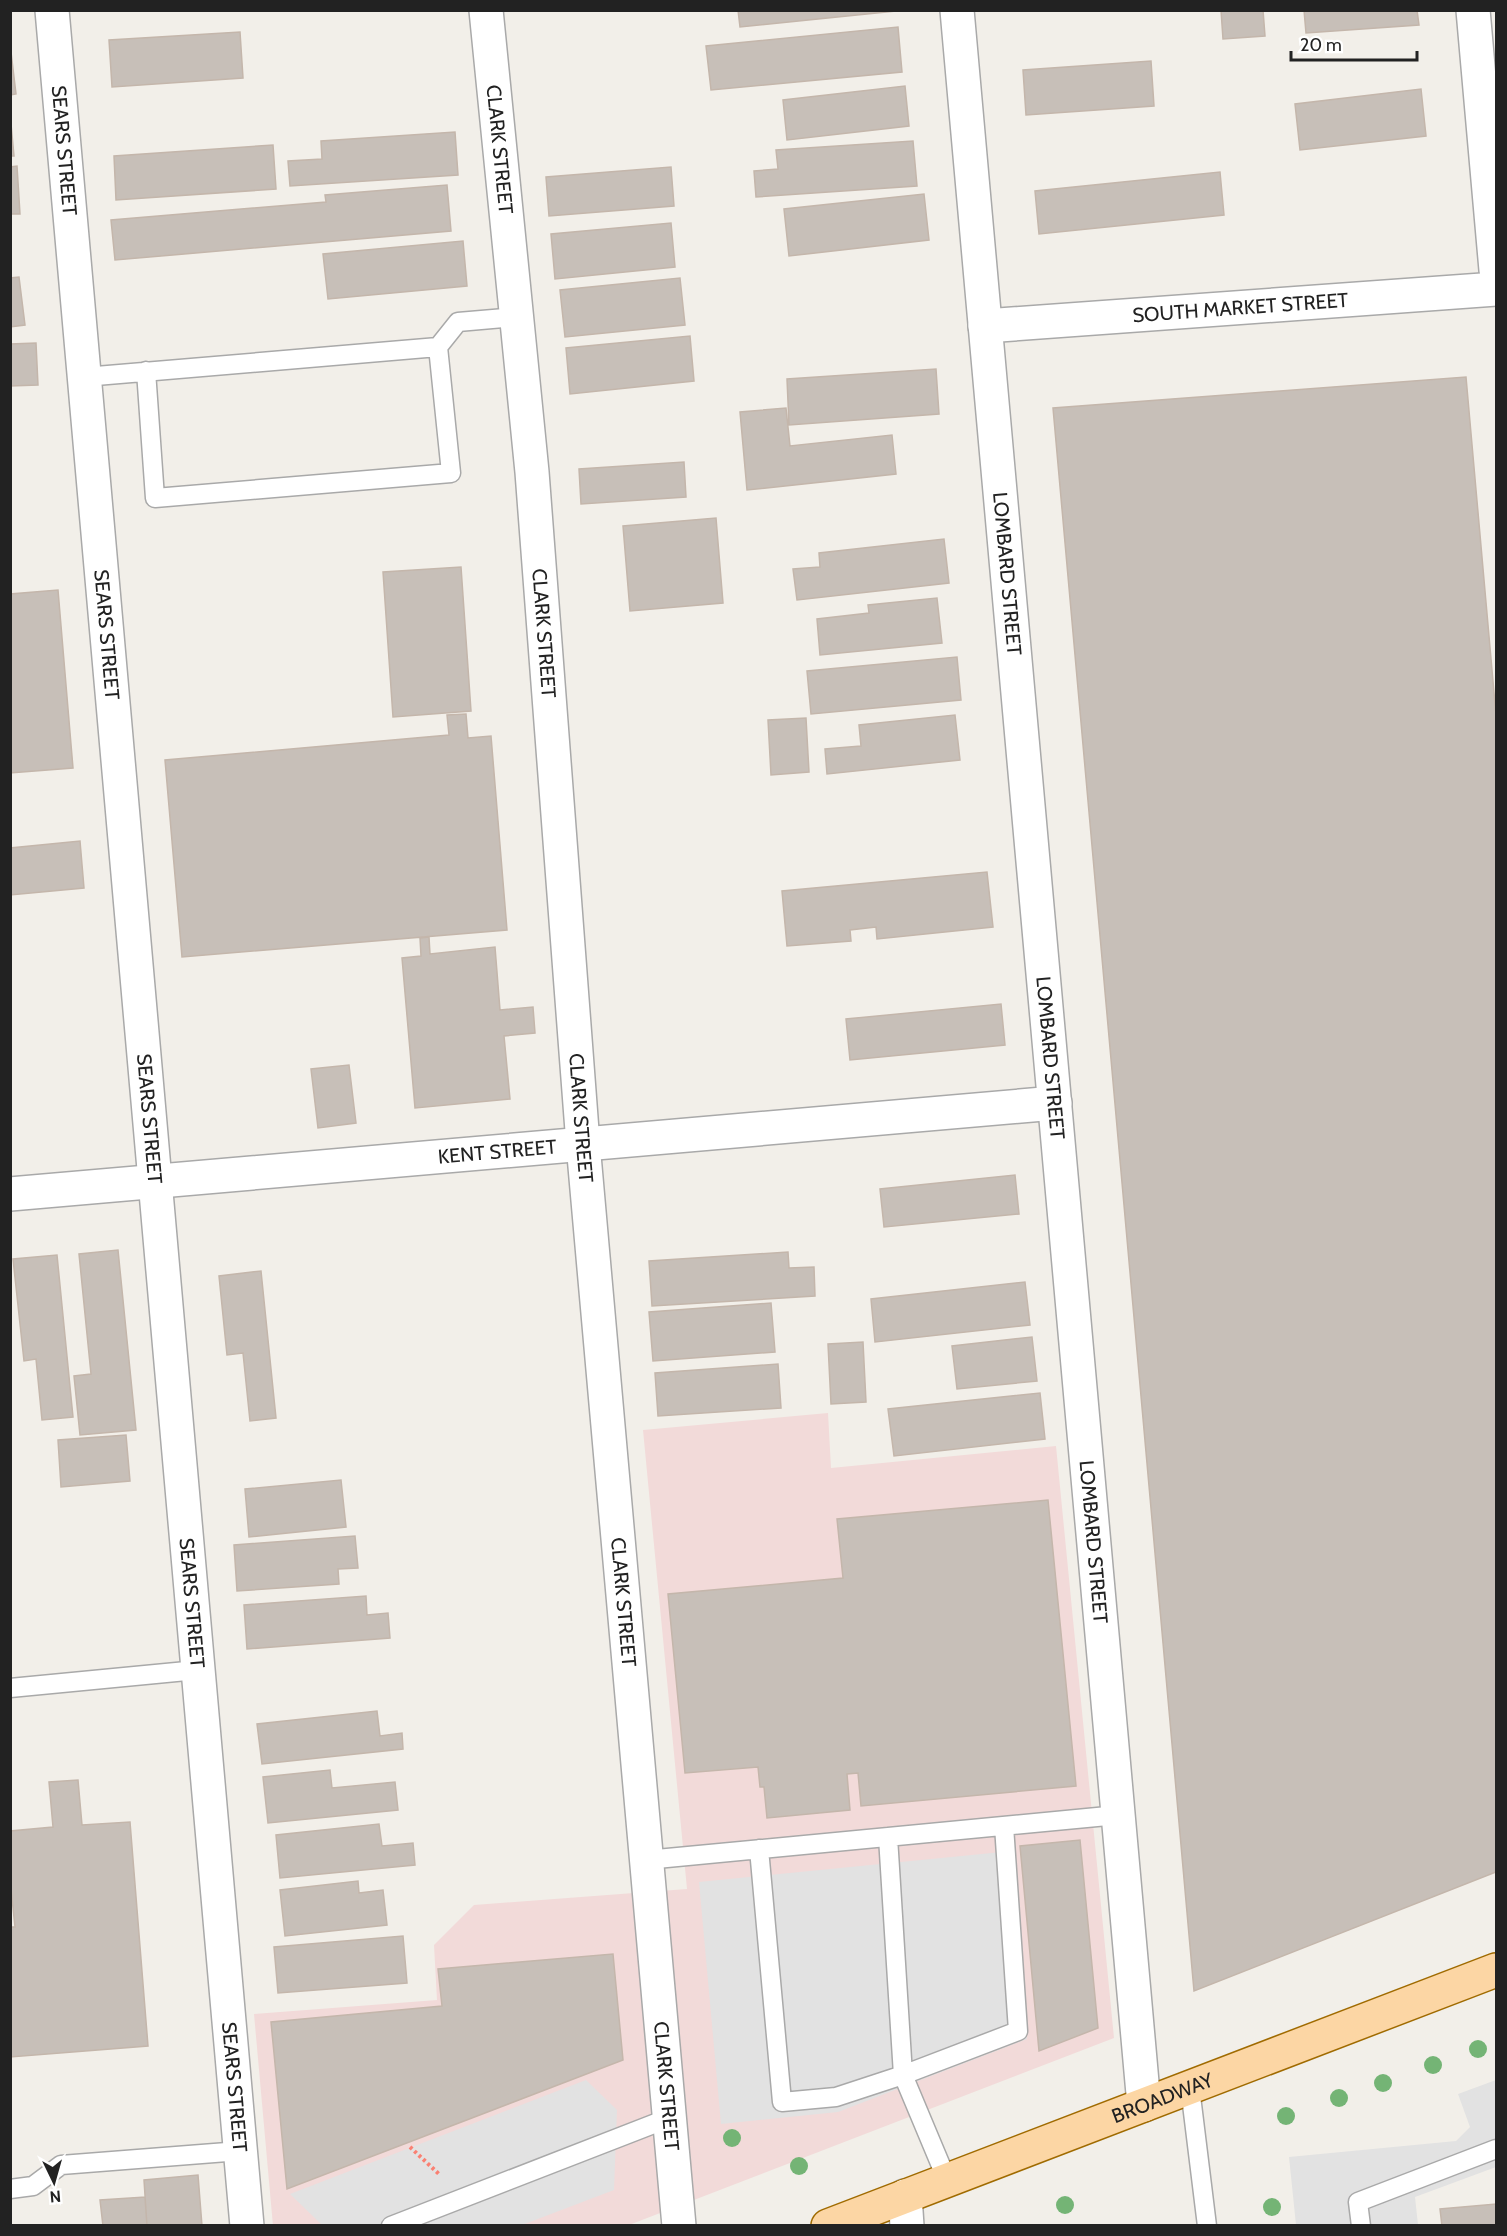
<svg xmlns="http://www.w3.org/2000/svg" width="1507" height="2236" font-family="Cabin,sans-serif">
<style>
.commercial{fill:#f2dad9}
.parking{fill:#e2e2e2}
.building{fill:#c7bfb8;stroke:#c4b6ab;stroke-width:1.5}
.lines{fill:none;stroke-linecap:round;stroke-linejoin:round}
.lane-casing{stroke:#a9a9a9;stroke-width:21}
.street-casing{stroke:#a9a9a9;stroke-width:36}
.primary-casing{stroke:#a06b00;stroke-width:36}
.path{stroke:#fa8072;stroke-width:4;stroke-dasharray:3 3;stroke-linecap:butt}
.lane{stroke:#fff;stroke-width:18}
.street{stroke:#fff;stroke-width:33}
.primary{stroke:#fcd6a4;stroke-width:33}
.tree{fill:#74b475}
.labels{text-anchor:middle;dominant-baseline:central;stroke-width:6;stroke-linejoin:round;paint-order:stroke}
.street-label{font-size:20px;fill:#222;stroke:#fff}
</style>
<rect width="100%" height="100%" fill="#f2efe9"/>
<!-- commercial -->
<path class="commercial" d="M828 1413 831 1468 1056 1446 1114 2038 629 2225 273 2226 254 2014 437 2000 434 1945 474 1905 687 1889 643 1430Z"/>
<!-- parking -->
<path class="parking" d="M1012 1851 1027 2039 838 2112 721 2124 699 1882Z
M586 2080 617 2110 614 2190 522 2225H322L290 2194Z
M1496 2080V2167L1415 2197 1418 2225H1296L1289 2157 1456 2141 1470 2127 1458 2094Z"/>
<!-- building -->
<path class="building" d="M738 10H906L740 27Z
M1221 10H1263L1265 36 1223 39Z
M1304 10H1417L1419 25 1306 33Z
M898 27 902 72 711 90 706 46Z
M240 32 243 78 112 87 109 40Z
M11 52 16 94 10 95V52Z
M1151 61 1154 106 1026 115 1023 70Z
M905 86 909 126 787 140 783 100Z
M1421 89 1426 136 1300 150 1295 104Z
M10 113 14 156H10Z
M455 132 458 175 290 186 288 161 322 159 321 141Z
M913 141 917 186 756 197 754 171 778 169 776 150Z
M273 145 276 189 116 200 114 156Z
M17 166 20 214H10V167Z
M671 167 674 206 549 216 546 177Z
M1220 172 1224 215 1039 234 1035 191Z
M447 185 451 231 115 260 111 220 326 202 325 195Z
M924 194 929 240 789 256 784 209Z
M671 223 675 267 555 279 551 234Z
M463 241 467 286 328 299 323 254Z
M19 277 25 325 10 327V278Z
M680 278 685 325 565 337 560 290Z
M690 336 694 381 570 394 566 348Z
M36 343 38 385 10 386V344Z
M936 369 939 414 789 425 787 379Z
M1466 377 1496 715V1872L1194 1991 1053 408Z
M786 408 790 446 892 435 896 474 747 490 740 412Z
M684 462 686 497 581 504 579 469Z
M716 518 723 603 630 611 623 526Z
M944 539 949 583 797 600 793 569 820 567 819 553Z
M461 567 471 711 393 717 383 572Z
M58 590 73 768 10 773V594Z
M937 598 942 643 820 655 817 619 869 613 868 605Z
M957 657 961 700 811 714 807 671Z
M466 714 468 738 491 736 507 930 182 957 165 760 449 735 447 715Z
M955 715 960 760 827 774 825 749 861 746 859 725Z
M806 718 809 772 771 775 768 720Z
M80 841 84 888 10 895V848Z
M987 872 993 927 877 939 876 927 850 930 851 941 787 946 782 891Z
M429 937 430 954 495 947 500 1010 533 1007 535 1033 504 1036 510 1099 415 1108 402 958 421 956 420 938Z
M1001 1004 1005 1045 850 1060 846 1019Z
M349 1065 356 1123 318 1128 311 1069Z
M1015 1175 1019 1214 884 1227 880 1189Z
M118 1250 136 1430 80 1435 74 1376 91 1374 79 1254Z
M788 1252 789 1268 814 1267 815 1296 652 1306 649 1261Z
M57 1255 73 1417 42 1420 36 1359 24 1361 13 1259Z
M261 1271 276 1418 250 1421 243 1353 227 1355 219 1276Z
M1025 1282 1030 1325 875 1342 871 1299Z
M771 1303 775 1352 653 1361 649 1312Z
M1032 1337 1037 1381 957 1389 952 1346Z
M863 1342 866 1402 831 1404 828 1344Z
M778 1364 781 1408 658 1416 655 1373Z
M1040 1393 1045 1439 894 1456 888 1409Z
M126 1435 130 1481 61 1487 58 1440Z
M341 1480 346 1527 249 1537 245 1489Z
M1048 1500 1076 1786 861 1806 858 1773 847 1774 850 1810 767 1818 764 1787H760L758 1767 685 1773 668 1594 843 1578 837 1519Z
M355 1536 358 1568 338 1569 339 1584 237 1591 234 1545Z
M366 1596 367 1615 388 1613 390 1638 247 1649 244 1605Z
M377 1711 380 1736 402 1733 403 1749 262 1764 257 1724Z
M330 1770 332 1788 395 1782 398 1810 268 1823 263 1777Z
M78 1780 82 1825 130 1822 148 2046 10 2057V1927H15L10 1879V1831L53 1827 49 1782Z
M379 1824 382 1846 413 1843 415 1865 280 1878 276 1835Z
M1080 1840 1098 2028 1039 2051 1020 1846Z
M358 1881 359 1893 383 1890 387 1925 285 1936 280 1890Z
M403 1936 407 1983 278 1993 274 1947Z
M613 1954 623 2060 287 2189 271 2022 442 2006 438 1969Z
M198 2175 202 2226H147L144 2180Z
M145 2197 147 2226H103L100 2200Z
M1496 2204V2226H1442L1440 2209Z"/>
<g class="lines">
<defs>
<path id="lane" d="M438 347 458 322 516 317
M84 377 438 347 451 473 155 498 146 371
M10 1688 197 1670
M888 1837 903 2075 947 2180
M759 1849 782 2102 836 2097 903 2075 1018 2031 1004 1826
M646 1860 1118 1815
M1190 2088 1207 2226
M10 2189 33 2186 61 2165 240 2151
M391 2226 669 2118
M1361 2226 1358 2202 1496 2149"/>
<g id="street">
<path id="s1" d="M52 10 247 2226"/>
<path id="s2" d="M486 10 532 472 583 1144 679 2226"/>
<path id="s3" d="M957 10 1144 2105"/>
<path d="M1473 10 1496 270"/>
<path id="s4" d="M985 326 1496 289"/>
<path id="s5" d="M10 1194 1055 1103"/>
<path d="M905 2196 907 2226"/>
</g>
<g id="primary">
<path id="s6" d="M828 2226 1496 1970"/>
</g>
</defs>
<!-- lane casing -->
<use href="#lane" class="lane-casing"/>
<!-- street casing -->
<use href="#street" class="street-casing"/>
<!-- primary casing -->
<use href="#primary" class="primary-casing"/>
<!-- path -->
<path class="path" d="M410 2147 440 2175"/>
<!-- lane -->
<use href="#lane" class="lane"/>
<!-- street -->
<use href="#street" class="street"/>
<!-- primary -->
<use href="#primary" class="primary"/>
</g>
<!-- trees -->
<g class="tree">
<circle cx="1478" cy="2049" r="9"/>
<circle cx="1433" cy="2065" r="9"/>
<circle cx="1383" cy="2083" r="9"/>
<circle cx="1339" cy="2098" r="9"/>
<circle cx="1286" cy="2116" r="9"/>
<circle cx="732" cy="2138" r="9"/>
<circle cx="799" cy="2166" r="9"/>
<circle cx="1065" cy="2205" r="9"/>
<circle cx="1272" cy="2207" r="9"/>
</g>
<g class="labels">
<!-- street labels -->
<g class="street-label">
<text stroke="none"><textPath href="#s1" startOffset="141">SEARS STREET</textPath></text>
<text stroke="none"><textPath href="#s2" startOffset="140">CLARK STREET</textPath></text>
<text stroke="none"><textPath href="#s4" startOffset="256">SOUTH MARKET STREET</textPath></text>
<text stroke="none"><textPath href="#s3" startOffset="566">LOMBARD STREET</textPath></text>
<text stroke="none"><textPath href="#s2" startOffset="626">CLARK STREET</textPath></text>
<text stroke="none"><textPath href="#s1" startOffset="627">SEARS STREET</textPath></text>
<text stroke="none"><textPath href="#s3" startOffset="1052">LOMBARD STREET</textPath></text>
<text stroke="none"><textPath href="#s1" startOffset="1113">SEARS STREET</textPath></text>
<text stroke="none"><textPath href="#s2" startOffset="1112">CLARK STREET</textPath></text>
<text stroke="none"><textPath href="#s5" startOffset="489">KENT STREET</textPath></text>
<text stroke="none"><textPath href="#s3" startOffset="1538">LOMBARD STREET</textPath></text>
<text stroke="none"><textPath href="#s1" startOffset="1599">SEARS STREET</textPath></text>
<text stroke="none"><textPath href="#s2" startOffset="1598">CLARK STREET</textPath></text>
<text stroke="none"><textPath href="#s1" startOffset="2085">SEARS STREET</textPath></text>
<text stroke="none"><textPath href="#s2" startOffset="2084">CLARK STREET</textPath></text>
<text stroke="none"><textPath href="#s6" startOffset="358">BROADWAY</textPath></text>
</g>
</g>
<!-- border -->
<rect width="1507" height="2236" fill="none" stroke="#222222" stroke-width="24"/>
<!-- north arrow -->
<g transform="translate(54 2182) rotate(175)" stroke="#ffffff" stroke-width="4.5" paint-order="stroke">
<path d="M0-4.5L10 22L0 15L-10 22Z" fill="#222222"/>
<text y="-9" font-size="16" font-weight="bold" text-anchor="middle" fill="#222222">N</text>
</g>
<!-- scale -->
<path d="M1291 51v9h126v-9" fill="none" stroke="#222222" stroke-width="3"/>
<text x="1300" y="51" font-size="18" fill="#222222" stroke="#ffffff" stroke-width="4.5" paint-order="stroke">20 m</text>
</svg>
